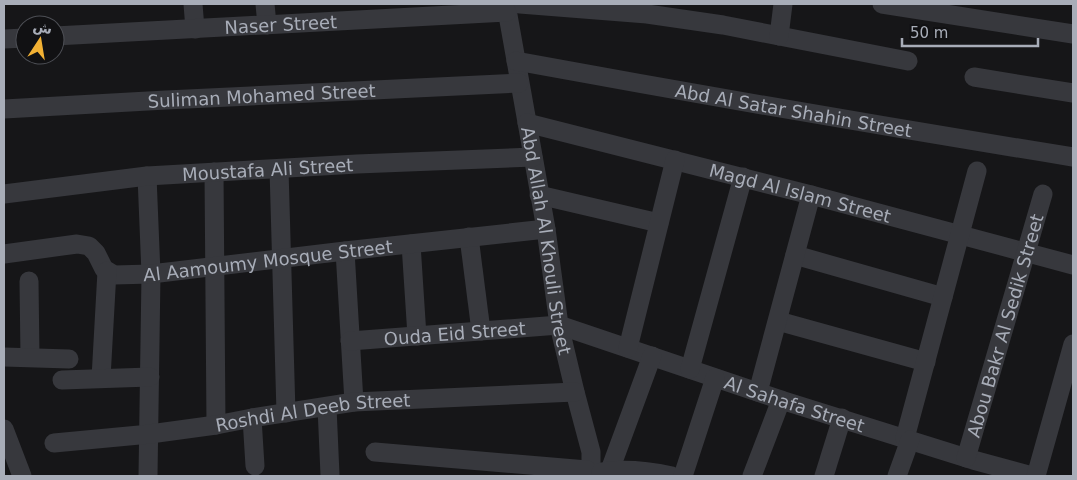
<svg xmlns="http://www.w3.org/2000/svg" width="1077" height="480" font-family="'DejaVu Sans','Noto Sans Arabic',sans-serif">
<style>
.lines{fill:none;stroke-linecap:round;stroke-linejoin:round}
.street{stroke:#37383d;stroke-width:19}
.labels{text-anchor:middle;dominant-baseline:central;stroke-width:4;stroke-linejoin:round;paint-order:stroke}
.street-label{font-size:18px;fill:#a8adb8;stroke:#111113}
</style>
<rect width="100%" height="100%" fill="#161618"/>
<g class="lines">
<!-- street -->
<g class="street">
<path d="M193 4 195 29"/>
<path d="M265 4 267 25"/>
<path id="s1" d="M506 4 546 229 559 325 575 392 591 452V463L585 474 581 476"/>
<path d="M520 4 647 14 723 25 908 61"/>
<path d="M882 4 1073 34"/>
<path id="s2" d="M55 36 507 12"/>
<path d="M779 36 783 4"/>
<path d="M4 39 25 38"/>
<path id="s3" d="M516 61C701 95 887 127 1073 157"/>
<path d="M974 77 1073 93"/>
<path id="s4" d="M4 109 166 100 519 83"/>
<path id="s5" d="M527 123 811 195 1073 265"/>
<path d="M279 169 286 413"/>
<path d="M214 172 216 425"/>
<path d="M147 176 151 274 148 476"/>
<path id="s6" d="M4 194 147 176 357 164 533 157"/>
<path d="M539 195 659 223"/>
<path d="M469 237 481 331"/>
<path d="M411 244 417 336"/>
<path d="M345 251 354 402"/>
<path id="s7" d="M4 254 77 244 89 246 96 253 104 269 114 275 151 274 345 251 546 229"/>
<path d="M795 255 943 297"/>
<path d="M29 281 30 357"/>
<path d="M778 321 926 362"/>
<path id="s8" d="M350 341 559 325 781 400 973 460 1032 476"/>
<path d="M628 348 675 160"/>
<path d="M4 357 69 359"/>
<path d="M690 369 743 177"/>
<path d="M101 378 107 271"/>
<path d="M62 380 150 377"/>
<path d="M758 392 811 195"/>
<path d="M327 407 330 475"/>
<path d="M252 418 255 466"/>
<path d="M4 429 22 476"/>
<path d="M905 438 977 171"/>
<path id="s9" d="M54 443 150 434 216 425 252 418 354 402 575 392"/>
<path d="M375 452 587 470"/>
<path id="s10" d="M966 458 1043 194"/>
<path d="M610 470 652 356"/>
<path d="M601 472C625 468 649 471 672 476"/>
<path d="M683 476 715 378"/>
<path d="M752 476 781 400"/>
<path d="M824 476 842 418"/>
<path d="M897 476 910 440"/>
<path d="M1036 476 1073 344"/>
</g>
</g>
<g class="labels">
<!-- street labels -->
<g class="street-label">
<text stroke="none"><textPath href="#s2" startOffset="226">Naser Street</textPath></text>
<text stroke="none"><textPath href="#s4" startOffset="258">Suliman Mohamed Street</textPath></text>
<text stroke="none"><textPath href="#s3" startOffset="282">Abd Al Satar Shahin Street</textPath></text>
<text stroke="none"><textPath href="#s6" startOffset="265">Moustafa Ali Street</textPath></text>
<text stroke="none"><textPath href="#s5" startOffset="282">Magd Al Islam Street</textPath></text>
<text stroke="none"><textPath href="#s1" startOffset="240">Abd Allah Al Khouli Street</textPath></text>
<text stroke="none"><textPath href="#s7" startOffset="280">Al Aamoumy Mosque Street</textPath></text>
<text stroke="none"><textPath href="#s10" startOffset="138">Abou Bakr Al Sedik Street</textPath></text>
<text stroke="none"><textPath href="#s8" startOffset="105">Ouda Eid Street</textPath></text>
<text stroke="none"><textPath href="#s8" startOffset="458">Al Sahafa Street</textPath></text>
<text stroke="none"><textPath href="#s9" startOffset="261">Roshdi Al Deeb Street</textPath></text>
</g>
</g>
<!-- border -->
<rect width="1077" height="480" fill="none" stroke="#a8adb8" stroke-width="10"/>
<!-- north arrow -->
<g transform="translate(40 40) rotate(12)"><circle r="24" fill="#111113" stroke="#4d4f55"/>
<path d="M0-4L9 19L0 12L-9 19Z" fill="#f2b134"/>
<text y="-8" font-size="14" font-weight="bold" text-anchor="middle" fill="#a8adb8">ش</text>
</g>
<!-- scale -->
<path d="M902 38v8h136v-8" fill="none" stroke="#a8adb8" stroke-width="2.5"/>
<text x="910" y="38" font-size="15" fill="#a8adb8" stroke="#111113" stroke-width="4" paint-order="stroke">50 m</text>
</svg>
